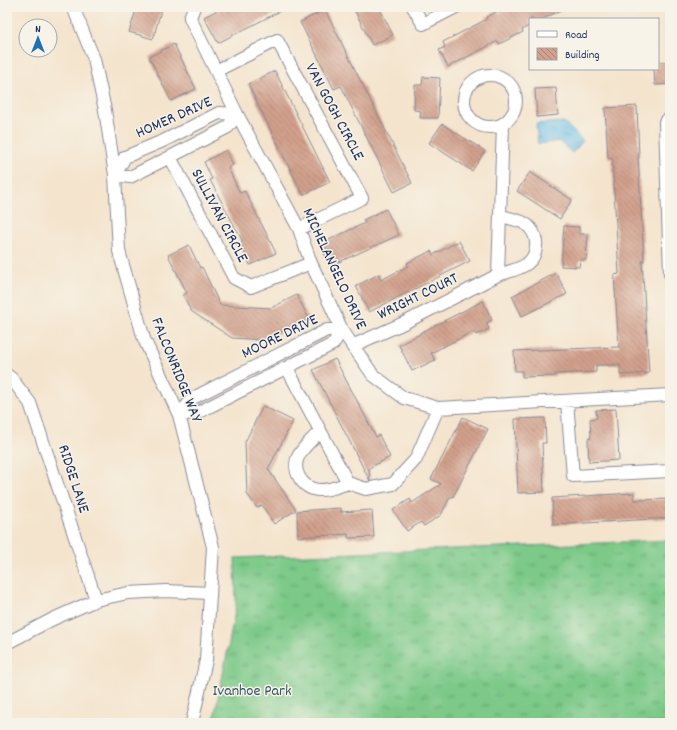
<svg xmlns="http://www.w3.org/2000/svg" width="677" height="730" font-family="Dekko,sans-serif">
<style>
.grass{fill:url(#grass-tufts);stroke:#4b7c73}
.water{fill:url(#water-ripples);stroke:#4477a4}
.building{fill:url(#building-back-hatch)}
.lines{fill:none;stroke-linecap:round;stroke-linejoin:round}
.minor-casing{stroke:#888a96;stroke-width:14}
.minor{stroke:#fff;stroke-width:12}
.labels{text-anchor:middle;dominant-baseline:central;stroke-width:3;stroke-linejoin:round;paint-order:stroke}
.street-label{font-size:16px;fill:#1b2f5e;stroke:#f7f3e8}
.park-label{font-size:16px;fill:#335668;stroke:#f7f3e8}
</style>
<defs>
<pattern id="grass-tufts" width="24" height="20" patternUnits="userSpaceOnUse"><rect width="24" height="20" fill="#7bc988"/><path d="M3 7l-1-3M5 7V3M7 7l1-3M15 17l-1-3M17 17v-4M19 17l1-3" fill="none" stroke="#64a472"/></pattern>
<pattern id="water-ripples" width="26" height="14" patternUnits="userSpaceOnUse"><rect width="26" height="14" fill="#6dbfe9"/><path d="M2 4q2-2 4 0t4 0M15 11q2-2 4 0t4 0" fill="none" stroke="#599cc0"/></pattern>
<pattern id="building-back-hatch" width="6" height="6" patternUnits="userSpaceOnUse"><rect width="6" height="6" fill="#d2a08c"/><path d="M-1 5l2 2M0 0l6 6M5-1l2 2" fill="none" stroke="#aa8376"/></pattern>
</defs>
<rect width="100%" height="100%" fill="#f7f3e8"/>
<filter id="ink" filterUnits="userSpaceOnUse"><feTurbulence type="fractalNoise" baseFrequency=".025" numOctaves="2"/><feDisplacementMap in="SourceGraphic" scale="8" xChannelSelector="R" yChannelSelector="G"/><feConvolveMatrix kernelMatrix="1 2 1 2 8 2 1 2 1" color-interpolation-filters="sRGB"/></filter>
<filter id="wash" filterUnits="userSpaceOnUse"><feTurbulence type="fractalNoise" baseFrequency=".012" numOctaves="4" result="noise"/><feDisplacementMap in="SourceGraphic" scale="16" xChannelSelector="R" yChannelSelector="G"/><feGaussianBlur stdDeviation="0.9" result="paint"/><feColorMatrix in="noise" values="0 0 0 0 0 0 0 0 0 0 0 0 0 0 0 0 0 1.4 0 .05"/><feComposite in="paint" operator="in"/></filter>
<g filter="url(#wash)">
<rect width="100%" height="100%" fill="#f4e4cd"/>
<!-- grass -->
<path class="grass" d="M670 540V723H213L227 654 236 605 235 558Z"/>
<!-- water -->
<path class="water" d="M564 122 583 141 572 153 559 141 538 144 536 124Z"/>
<g id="blocks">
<!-- building -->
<path class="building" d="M137 7H162L153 39 129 32Z
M224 7H288L218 43 204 17Z
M353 7H379L393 35 372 45Z
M511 7H567L543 19H530V25L522 30 523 32 499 44 498 41 448 67 439 50 445 47 443 42 487 19 486 17 498 11 499 13Z
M325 10 412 183 394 192 341 86 334 89 300 22Z
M174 44 196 89 171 101 149 57Z
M658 62H670V84L655 85 654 69H658Z
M275 71 330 182 303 195 248 84Z
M423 77 440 78 438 118H420L421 111 414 110 415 85H422Z
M556 88 558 115 537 117 535 89Z
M637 106 639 157H638L644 261H642L649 373 620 375V365H596V372L555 374V376L522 377V371H515L514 351 619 347 614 275 619 274 612 158H608L605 108Z
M442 124 485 151 472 171 429 143Z
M226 150 233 165 228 168 240 193 245 191 276 253 250 265 240 243 243 242 210 180 212 179 204 162Z
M530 172 572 200 560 219 517 191Z
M386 209 399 235 330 266 320 244 365 223 363 220Z
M564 226 579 227V234H588L586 260H580L579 267 561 266Z
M459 241 470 261 369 312 356 286 379 274 381 280 408 266 407 263 431 251 433 255Z
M189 245 200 268 202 267 220 305 271 308 297 295 309 319 264 340 232 338 191 311 183 295 187 293 168 255Z
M556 273 567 294 522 316 512 296Z
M483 301 492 320 486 323 489 329 476 335 474 331 431 353 435 360 412 371 399 345 420 334V333Z
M335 359 376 437 379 435 390 457 369 468 370 481 313 370Z
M263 406 293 421 268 469 296 510 274 524 262 505 257 508 247 494 245 442Z
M616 409 619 460 589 462 588 439 591 438 590 419 597 418 596 410Z
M463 417 488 429 453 497H450L441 515 424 526 421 522 407 531 393 510 410 499 412 503 441 484 431 479Z
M545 418 546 443H542L544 492 518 493 515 419Z
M634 493V500L670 499V518L553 525 552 498Z
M341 508V512L372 510 374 537 348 538V534L298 537 297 511Z"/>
</g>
</g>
<g filter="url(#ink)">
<use href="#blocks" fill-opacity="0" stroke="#888a96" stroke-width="1"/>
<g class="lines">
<defs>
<path id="minor" d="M73 7 94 59 105 110 115 175 119 251 144 339 179 415 213 547 206 660 192 723
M194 7 190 18 237 114 299 229 311 263 342 330 373 375 404 398 438 408 670 395
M413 7 423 24 456 7
M216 71 277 40 362 198 299 229
M464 101a26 26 0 1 1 52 0a26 26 0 1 1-52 0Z
M219 113 237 114 228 127 170 157 130 177 115 175 125 157 163 141Z
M670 118 665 122 670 274
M170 157 234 278 251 287 311 263
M498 275C517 269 538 266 536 241 535 235 532 229 527 225 521 220 508 218 500 216
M352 346 404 323 498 275 503 124
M287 368 348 483 366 489 393 484 416 459 438 408
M7 375 11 378 30 403 96 600
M567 401 573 476 670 471
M179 415 193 398 327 330H342
M179 415 199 412 333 344 342 330
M320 431C313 439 304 446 299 455 291 469 301 488 318 490 328 491 339 486 348 483
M7 643 53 619 96 600 128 593 166 591 210 593"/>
</defs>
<!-- minor casing -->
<use href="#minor" class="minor-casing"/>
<!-- minor -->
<use href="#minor" class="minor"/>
</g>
</g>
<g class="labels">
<!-- street labels -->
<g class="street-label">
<text transform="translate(334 112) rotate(62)">VAN GOGH CIRCLE</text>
<text transform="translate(174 118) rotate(-24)">HOMER DRIVE</text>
<text transform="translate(219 216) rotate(62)">SULLIVAN CIRCLE</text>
<text transform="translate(334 269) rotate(65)">MICHELANGELO DRIVE</text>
<text transform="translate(418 297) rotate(-26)">WRIGHT COURT</text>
<text transform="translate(280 337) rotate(-26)">MOORE DRIVE</text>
<text transform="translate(176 370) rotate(68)">FALCONRIDGE WAY</text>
<text transform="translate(73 479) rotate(72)">RIDGE LANE</text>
</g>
<!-- park labels -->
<g class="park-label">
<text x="252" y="691">Ivanhoe Park</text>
</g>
</g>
<!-- margin -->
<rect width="677" height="730" fill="none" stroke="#f7f3e8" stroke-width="24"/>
<!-- legend -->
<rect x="529" y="18" width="130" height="52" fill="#f7f3e8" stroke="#9fa5b1"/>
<rect x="537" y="31" width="20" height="6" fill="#ffffff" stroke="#9fa5b1"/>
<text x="565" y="38" font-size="12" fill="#1b2f5e">Road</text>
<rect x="537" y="48" width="20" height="12" fill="url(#building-back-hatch)" stroke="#9fa5b1"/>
<text x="565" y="58" font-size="12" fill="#1b2f5e">Building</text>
<!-- north arrow -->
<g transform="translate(38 38)"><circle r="19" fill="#f7f3e8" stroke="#9fa5b1"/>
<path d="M0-3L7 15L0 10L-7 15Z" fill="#1f6fb2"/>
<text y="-6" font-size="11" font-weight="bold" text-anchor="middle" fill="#1b2f5e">N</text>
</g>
</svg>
